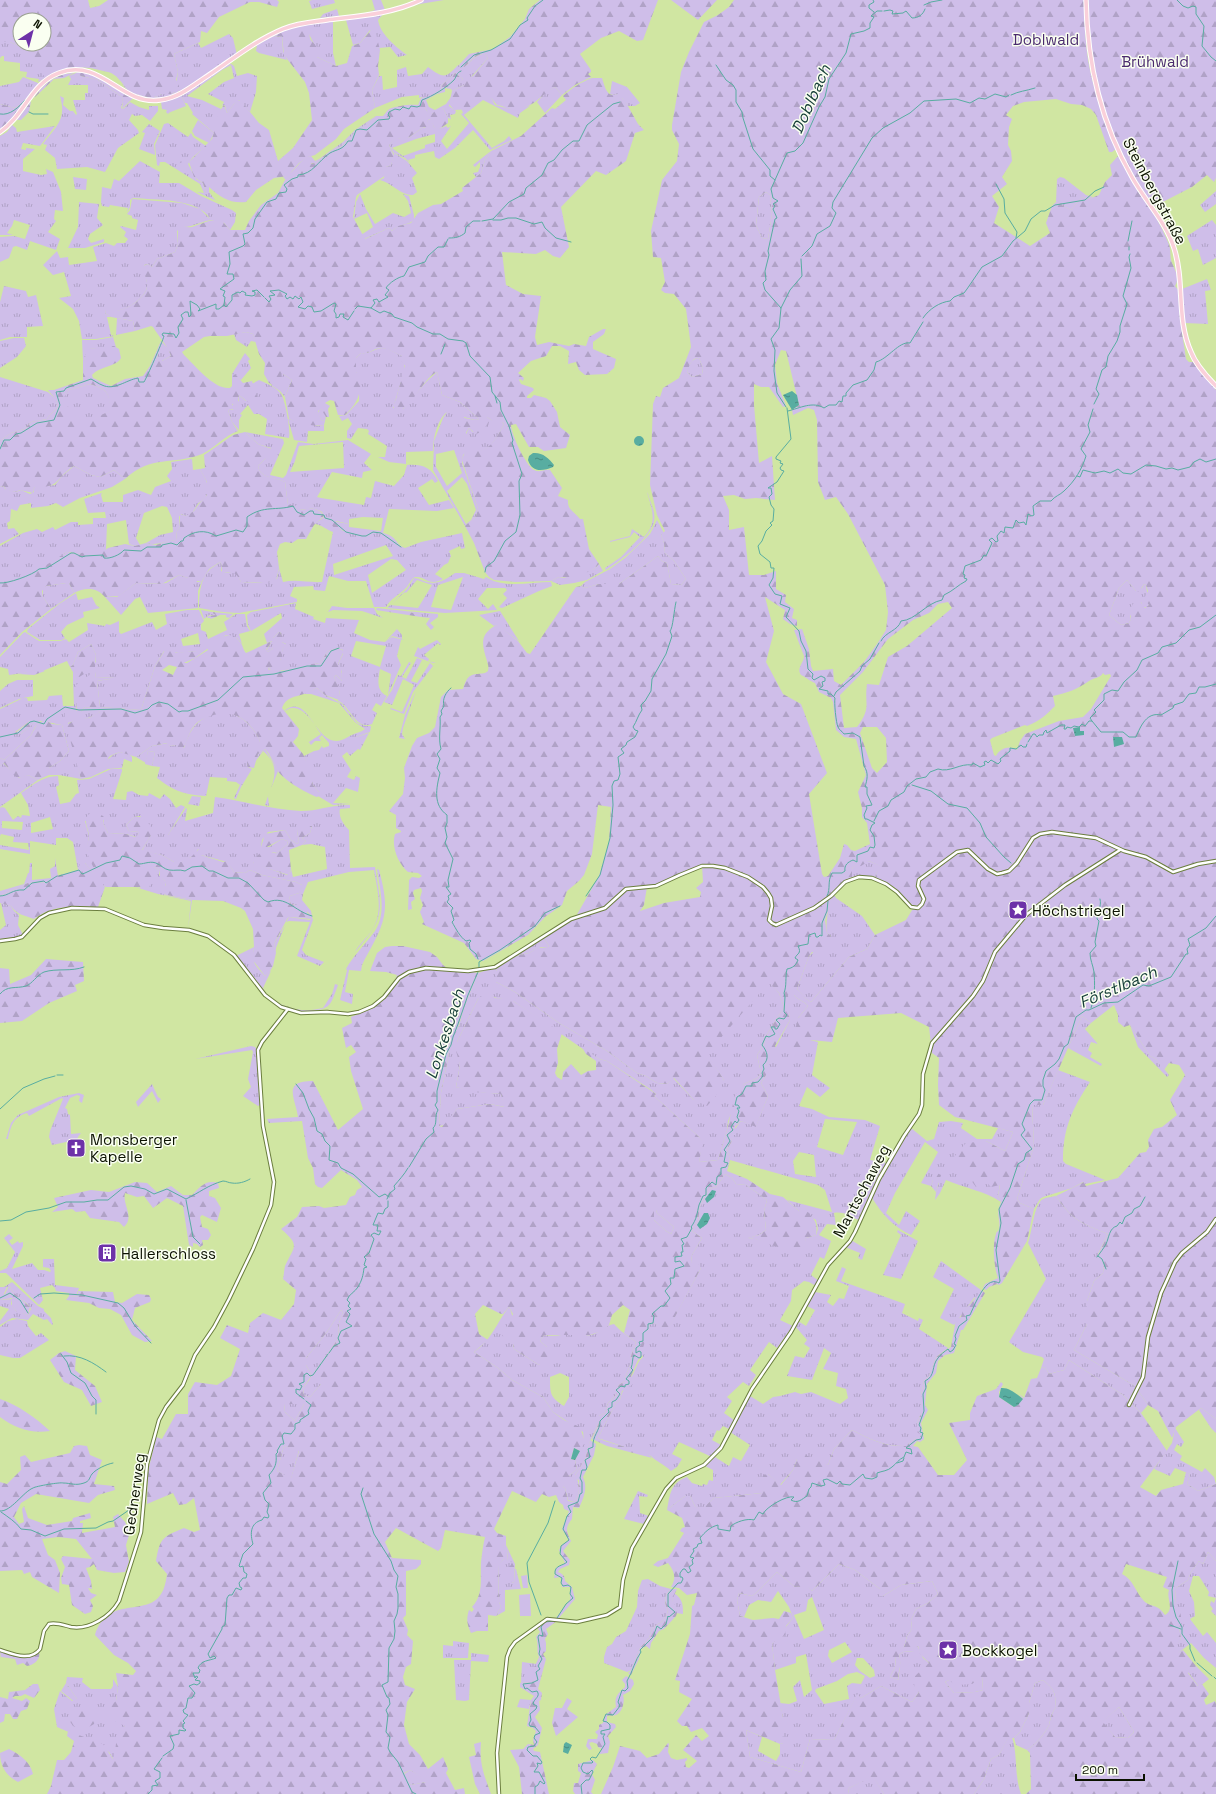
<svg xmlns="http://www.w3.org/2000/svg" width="1216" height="1794" font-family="'Space Grotesk',sans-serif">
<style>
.grass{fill:url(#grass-tufts);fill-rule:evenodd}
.forest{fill:url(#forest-firs);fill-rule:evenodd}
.park{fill:#cfbee9}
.water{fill:url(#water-ripples)}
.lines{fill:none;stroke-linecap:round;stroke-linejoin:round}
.stream{stroke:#58ada1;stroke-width:1}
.minor-casing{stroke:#6b7e3e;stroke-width:4.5}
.major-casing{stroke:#fff;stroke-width:5.5}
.minor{stroke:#fff;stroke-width:2.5}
.major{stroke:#fad0da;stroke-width:3.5}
.labels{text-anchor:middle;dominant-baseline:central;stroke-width:3;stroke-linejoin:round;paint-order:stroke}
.park-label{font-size:15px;fill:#4a2a6e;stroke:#fafff1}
.street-label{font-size:15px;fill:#0b1200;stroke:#fafff1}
.poi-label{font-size:15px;fill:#0b1200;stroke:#fafff1;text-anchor:start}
.water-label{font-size:16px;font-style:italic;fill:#143c37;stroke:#fafff1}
</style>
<defs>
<pattern id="grass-tufts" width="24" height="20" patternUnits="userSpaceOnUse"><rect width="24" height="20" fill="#cfbee9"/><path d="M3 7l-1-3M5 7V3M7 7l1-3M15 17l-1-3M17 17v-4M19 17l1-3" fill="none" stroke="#b0a2c6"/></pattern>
<pattern id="forest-firs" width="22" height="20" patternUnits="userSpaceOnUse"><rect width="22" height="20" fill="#cfbee9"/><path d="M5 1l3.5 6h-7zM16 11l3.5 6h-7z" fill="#b0a2c6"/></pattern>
<pattern id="water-ripples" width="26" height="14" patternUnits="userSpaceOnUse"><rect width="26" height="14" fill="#58ada1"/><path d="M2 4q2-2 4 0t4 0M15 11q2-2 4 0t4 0" fill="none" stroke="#478b81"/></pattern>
</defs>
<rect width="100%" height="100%" fill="#d0e6a2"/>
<!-- grass -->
<path class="grass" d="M312 0H334L335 3 312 9 309 1Z
M372 0H381L385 10 369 12 375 10Z
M424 0H444L414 5Z
M337 9 339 16 320 18 323 14Z
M384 13 378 20C380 34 396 47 407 55L398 57 390 47 379 48 370 30 360 43 353 45 346 20 335 21 346 19 347 20V19Z
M333 21V53L336 66 317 57 314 44 304 24Z
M287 28 273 37 282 36 283 51 287 60 259 53 256 51 257 45Z
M229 34 233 38 237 55 181 91H178L179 93C159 101 136 103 122 84 131 90 139 98 154 97 158 97 159 94 162 94 168 93 170 95 175 92L178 72 174 54 198 43 201 48Z
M0 42H10L19 46 48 77 38 82 39 79 26 77 27 72 20 71V63L4 61V56H2L0 58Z
M485 54 488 58 464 85 452 91 451 89 463 79 455 73 441 86 442 91 426 100 429 107 435 110 446 104 451 97 449 106 456 111 455 114 450 115 451 119 448 118 443 108 430 115C424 109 425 104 422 97L419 98V95L402 97 375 108 372 90 379 76H382L383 90 397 87V70L406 67 408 76 422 74 428 67C444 79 446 78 458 65L462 68C471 64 473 54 485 54Z
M231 64 234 66 237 76 248 73 257 76 256 92 250 112 239 100 234 104 227 113 225 106 224 105 222 106 224 102 208 94 224 82 234 78 231 65 222 70 187 96 202 100 221 109 214 133 192 114 193 113 187 103H185L182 97 168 114 166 112 167 110 162 109 161 102 183 95 225 65Z
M78 72 81 76 98 80 122 97 123 102 121 108 123 109 130 102 139 107 149 110V106H158V111L150 121 142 115 135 116 132 114 129 120 138 130 139 133 118 148 105 172 87 167 57 169 55 158 45 150 47 145 43 144C56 126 67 120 60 96L64 98 63 105 70 111H73L76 115 77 114 73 100H85V93H88V85H68L71 79 69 76Z
M23 77 38 83V86L18 115 0 131 12 120 27 99H25L23 103 15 108 0 104V86L19 82Z
M612 81 627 87 640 103 635 106H628L622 98V94L613 95 610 94Z
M555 87 562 95 545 113 537 102 546 92Z
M488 97 492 99 495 105 510 109 530 106 520 113 518 118 483 100 464 115 492 148 504 141 509 136 512 140 490 150 473 130 455 148 439 159 435 157 434 151 415 155V158L408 160 410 163 405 158 393 152 407 161 417 173 412 178 417 192 413 195C401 196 392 183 380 180L384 178 386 167 391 165 394 154 389 145C395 137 399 138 408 138L422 128H425L428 120 431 119 434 127 439 129 446 126 448 128 451 126 441 141 447 149 469 123 461 114 463 113 461 108C475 108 478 98 488 97ZM435 134V142L425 145V148L403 156 392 148 416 139Z
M376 116 367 124 357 130 342 146 330 151 315 163H312L286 180 283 177C295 174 299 158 311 156L315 161 319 159 343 142 355 130Z
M168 123 188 137 191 133 193 137 206 146 193 157 188 164 196 179 203 183 206 193 209 192 215 200 221 203 197 192 204 193 200 184 165 162H160L159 166 157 165 155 145 164 124Z
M149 124 160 131 154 144 155 155 139 149 145 133 142 132Z
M12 125 16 128 17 132 55 126 40 146 23 143 21 149 26 150V148L35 149 23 159V171L41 175 47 174 46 169 53 172 61 192 63 211 55 210 54 219 56 221 48 232 60 239 56 250 30 241 27 250 16 246 13 247 9 258 0 262V237L14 236 25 239 30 225 14 220 12 226 7 233 13 235H0V136L7 132Z
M491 151 485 160 481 173 476 177 473 173 478 172 480 167V162L475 167 473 165Z
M140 161 160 172 159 183H179L201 196 232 210 236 213 235 222 230 230C228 228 226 225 224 223 210 214 196 228 182 227L177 231 178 244 175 252 157 259 152 267 148 264 144 265C144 272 148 281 147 287 145 300 119 316 106 310L105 313 111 317H107L111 335 114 336 96 339H82L79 321 73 309 59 298 71 296 64 272 53 275 43 265 57 251 60 258 68 257 69 265 97 261 93 247 106 243 114 246 117 243H125L128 239 124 236 126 232 120 227 121 226 136 230 138 220 132 218V216L127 214 130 210 132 199 182 203 200 209 210 219C200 198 154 200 133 198L130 200V207L127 212 128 208 110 205 109 207 102 206 101 202 102 187 111 189 114 179 119 181Z
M73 177 87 179 86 190 75 189Z
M1060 177 1064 178 1086 195 1093 197 1089 199 1082 197 1071 210 1056 202 1057 179Z
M1216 191V204L1205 212 1200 205Z
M766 192 770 195 772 214 768 239 762 238 756 225 759 197Z
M360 194 366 209 375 224 393 213 404 217 411 213 408 201 403 194 409 196 414 215V220C407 226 400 223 392 231L389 228 364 239 361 235 373 227 367 213 354 219 356 202Z
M79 202 99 204 97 218 103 225 90 234 88 239 91 243 104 239V242L85 248H68L78 227Z
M1212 220 1216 225V258L1203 265 1198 249 1193 251 1187 236Z
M1207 279 1211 290 1205 291 1208 324 1184 323 1182 289Z
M4 286 26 291 28 297 36 295 43 326 27 327V337H10L0 340V302Z
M117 318 133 321 135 331 116 335Z
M246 332 253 334 256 342 251 341 247 347 236 340 234 334Z
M113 337 116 347 89 349 83 360 82 340H96Z
M14 338H24L26 346 17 357 0 368V341Z
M161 341 168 348 171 356 160 362 157 360 158 348 157 350Z
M382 348 388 349 402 356 405 369 393 408 403 409 426 382 437 372 442 395 460 402 479 419 475 420 464 417 466 434 469 428 473 432 486 419 487 417 491 420 502 422 504 424C500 432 493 446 484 450 476 453 472 448 463 455L462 463 478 509 476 516 465 526 433 470 434 441 443 418 447 412C437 420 433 439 433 451L406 452V464L389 462 378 457H385L387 446 368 434 369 431 367 429 358 428 351 439 347 438V431L352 424 348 418 342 421 339 416 346 415 359 401V386L361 384 356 372V358L361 353C369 354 374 349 382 348ZM454 450 462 473 447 486 436 467V454ZM462 477 467 484 476 510 471 520 466 524 447 491Z
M245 353 250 359 248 361 251 368 241 380 232 374Z
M699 358 703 368 702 374 692 377 687 372C689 365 691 359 699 358Z
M281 374H283L292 380 285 397 280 391 271 385 281 377Z
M0 377 48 392 56 399 58 407C54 412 50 414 47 419L31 422 24 429 11 433 0 441Z
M259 380C266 383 276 387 281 394 285 399 291 431 289 438L265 434 267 419 259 414H254L248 405 240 414 242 415 239 420V430L232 422 228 410H233V403L239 401V395L246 401 252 384Z
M90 384C108 390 109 392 111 411L83 424 61 400 69 390Z
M320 409C325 410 327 416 325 421L321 420 318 413Z
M288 419 318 426 324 425V431H308L307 442 294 440Z
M245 432 283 439 284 443 270 475 283 478 286 475 298 442 314 444 348 440 371 454 364 463 372 470 363 472 362 478 332 472 317 497 321 498 364 505 366 497 371 498 375 481 394 486 404 475 407 465C422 464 431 467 438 481L435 483 432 479 418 488 429 505 449 500 454 508 437 511 389 509 383 533C398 536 395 545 405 548L421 542 462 533 465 548 461 549 460 546 449 551 451 556 448 563 444 565 435 574 443 579C429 587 425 576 416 577 412 577 409 585 406 588 399 595 390 599 386 607H374L366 581H348L329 576 325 591 314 590 313 586 294 587 290 596 297 599V602L239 613 223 612 199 608C199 595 200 580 209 570 212 567 217 565 220 562L222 565 221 571C232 576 233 565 241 582L260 583 277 579 279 568 283 582C296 579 309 583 322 582L333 532C326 530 323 525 315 524L324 517 322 512C314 507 308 509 299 510L293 505H288L285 482C276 477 260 479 258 466L265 459 271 448 258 444ZM343 442 344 468 290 472 295 461 299 446ZM363 517 383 518 381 531 349 527V529L344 531 339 529 336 521 349 524V519ZM386 545 393 556 334 575 333 564ZM391 559 397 560 406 570 372 593 368 575Z
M192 459 193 470 200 469C205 478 213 489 204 499 202 501 199 502 197 505 194 511 192 514 186 516L181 514 179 517 180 527 177 531 176 540C165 541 157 546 146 543L160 535 173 532 172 518 167 507 162 506 144 513 136 538 140 545 135 546 129 544 126 520 107 524 106 549 105 550 77 554 70 552 65 553C56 565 15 584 0 581V546L23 533 37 529 42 532 53 527 55 530 71 522H78V525L93 524V518H106L105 512 88 513 84 499 102 493 101 495 103 502H123V495L138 490 151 495 155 487 171 481 167 476 172 469 171 462Z
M74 466 91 475 100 477 114 470 125 479 112 487 80 498 63 507 56 503 48 506 31 508V503L20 505 17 511 11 509 10 521 7 523 8 529 14 528 19 534 0 544V487L4 486 5 489 16 492 21 490 30 494 34 492 33 490 35 487 55 485 62 476Z
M647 492 648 494C650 502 656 512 654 521 652 537 619 562 606 570L605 568 621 557 640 537 634 532 630 537 610 542V541L630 536 632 529 644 537C658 522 652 510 647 492Z
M657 520 664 533 661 535 664 543 665 553 674 561 686 579 681 585 671 584 667 563 662 561 658 556 619 584H599L585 588 581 586 585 582 610 569 625 558 650 534Z
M599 564 603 571 587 580 574 583 560 585 551 581 559 577 564 578 594 569Z
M455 573H464L484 579 486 577C504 589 530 582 551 582L552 586 539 591 502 608 499 607 507 598 503 594 507 590 505 588H487L478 599 488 609 493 604 497 610 445 613 387 608 407 589 414 578C419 578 422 581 427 582 437 585 447 579 455 573ZM463 577 451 610 431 607 438 585ZM417 580 432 585 418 608 390 605 405 592 406 593Z
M179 575 188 578 193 583 202 581 198 591V608L148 613 140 597 135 599 121 615 105 597H117L136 583 158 584 166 583Z
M1127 580 1136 591 1142 588 1144 584 1146 585 1149 605 1147 607H1143L1141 602 1130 616 1131 619 1129 623 1121 625 1109 615 1119 588Z
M66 583H69L74 593 51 609 43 597V588L46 586Z
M76 593 78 600 92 597 96 605 100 608 83 612 84 617 67 625 61 632 65 638 62 640H40L27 632 28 629 59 604Z
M296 603 295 609 314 617 313 619 325 623 326 618 359 620 354 633 370 640 385 642 397 629 402 635V639L392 636 385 642 392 637 404 640H401L397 656 401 665 388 695 391 674 380 669C378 680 376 691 387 696L381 706 376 703 372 710 377 713 372 724C355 731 350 705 338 701L340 691 334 677 336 675 342 681 341 674 342 671 338 664 343 654V650L338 648 328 651 320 663C304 665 283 674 268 669L280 661 283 648 286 644 282 642 281 633 279 632 273 638V648L268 652 266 651 272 641 267 643 264 634 282 618 281 613 251 631 248 625 247 615 251 612ZM356 641 386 646 380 667 351 656Z
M332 606 347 608H374L377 614 383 618 362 611 333 610 328 612Z
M187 610H199L204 621 201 624V630L206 632 208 639 227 630 224 622 236 614H245L247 626 250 631 239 634 242 644 237 638 226 635 195 658 196 651 179 653 164 651 155 666 141 710 100 707 97 681 109 679 111 680 115 677 96 678 95 672 77 703 76 712 64 714 82 711 85 707 92 708 100 712C92 719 79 719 68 723L81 779 59 775H49V768L60 761 69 751 62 725C54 724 48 721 40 721L35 727 31 735 4 760 0 758V709L23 698H27L28 701 47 700 49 696 62 695 63 706H74L73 681 96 662V655L91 644 78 652 73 665 70 667 67 661 45 670 9 675 8 669 0 667V657L23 633 25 632 39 641H60L66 639 69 642 88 630 87 623 105 626 106 624 110 625 119 621V632L121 634 152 622 156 630 167 624 165 614ZM198 633 200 644 183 646 181 639ZM30 721 34 723 21 734 15 732Z
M201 610 212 612 216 615H209L204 619Z
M405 611 438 614V617L430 623 434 627 431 630 426 624 430 618 421 617V615Z
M500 611 519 641 496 625 494 626 479 615Z
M437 640 441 644 440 645 438 643 424 655 429 659 428 661 436 663H433L414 656 418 647 420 649Z
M417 658 422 660 411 681 417 683 430 663 433 666 413 692 404 714 390 709 391 708 402 712 414 685 403 679 392 705 384 702 392 690 398 675 401 676 409 662 411 663 402 677 406 679Z
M17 680H33V696L19 699 0 708V691L8 684Z
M317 688 325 695 342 704 357 723 365 726H371L370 732 353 738 369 733 360 750 358 749 350 756 347 752 342 756 351 770 347 777 354 780 356 776 360 778 358 792 346 788 333 803 350 804 333 805 318 796 319 792 313 785 304 756 314 751 319 750 322 746 323 748 329 746V743L322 735 319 738 321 741H315L311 745 308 741 309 742 321 734C315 725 305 707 292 708 289 708 286 711 284 711 312 689 315 758 348 737 354 733 360 733 365 729L355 722 339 703 311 694H304Z
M416 691 403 728 402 734 405 739 399 738 405 715Z
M225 712C241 714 254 727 260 741L247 762 248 767 252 769 241 787 236 799 234 798 240 785 236 782 227 781V778L210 777 206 796C185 795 174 791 157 778L160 767 152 766 155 752 148 751 146 763 136 757 152 746 168 743 170 746 176 745 184 748C191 725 201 715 225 712Z
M265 749 278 771 268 796 269 806 265 805C271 785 284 768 263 751L255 762 258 754Z
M120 752 129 754 132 757V762L124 759 122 768 108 769 106 761 113 755Z
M3 763 19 778 28 775 38 780 0 807V766Z
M111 769H122V771L113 799 126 800 127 792 132 791 139 795 148 796 149 793 160 799 164 794 170 799 176 808 181 805 185 807 168 835 186 808 187 809 185 821 213 813 215 797C244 801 272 810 301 811 318 811 333 804 350 805V808L340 809C338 817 344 825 349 830L350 868 375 867C382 911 386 917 355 952 359 944 367 938 372 930 384 912 377 889 374 870L349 872 308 882 303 894 302 900 311 911 313 920 302 950 306 955 324 962 320 966 297 956 310 922 289 921 286 922 289 917 310 920 313 918C308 911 300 905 291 904L289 900 290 896 299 893 302 885 296 882 262 875 250 870 245 873 234 872 227 862 201 855V851L198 849 195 855 182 862H174L162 855 142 851C151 832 159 833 140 816L134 817 126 825 129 831 139 832 137 837 126 834 108 833 103 823 104 820 85 821 89 836 87 849 95 869 107 887 102 885 85 863H81L78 870 73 842 67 838H56V845L30 841V854L0 849V845L29 850 28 843 13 842 14 837 1 834 0 836V808L2 807 5 808 13 820 18 816 21 818 22 815 30 816 28 805 21 793C33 785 43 776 58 776L59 785 56 787 60 804 70 802 76 794 79 793 77 780 89 779ZM50 817 53 829 31 833V823ZM2 821 23 822 22 830 2 828ZM301 826H312L310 833 302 838 306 841 302 845 311 844 325 847 327 869 293 877 291 869 290 873 287 875 253 863 271 852 277 853 288 844 287 841 282 839 269 847H261L262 840 268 832 285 830 291 840 297 844 299 842 297 831Z
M192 796 201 797 199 806 188 804Z
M55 858 58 876 48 882 28 883 0 896V891L24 884 28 873H29L30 863H32V880L51 878 50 869 55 866Z
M869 861 881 866 876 874 875 878 861 876 852 877V869L853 867Z
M154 867 160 870 159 875 166 882 164 895 192 900 188 929 191 901 158 894 135 887 140 888 154 872Z
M377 869 379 870C383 885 387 901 384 916 381 933 369 950 362 965L361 971 349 970 345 992 353 994 352 1004 340 1000 347 970 346 969C353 956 363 947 372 935 388 916 380 891 377 869Z
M834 895 836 898 862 916 875 935 867 949 849 957 811 1002C802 997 803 994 797 989L809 956 831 936 827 933C825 921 829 910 830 898Z
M1 903 11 906 14 911 19 915 18 925 23 935 15 938 0 939V930L6 925Z
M285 925 276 948V953L274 944Z
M543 937 549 946 548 947H541L529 953 515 956Z
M254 947C252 963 254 964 265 976L271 971 263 988C268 1001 291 1010 304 1010 310 1011 317 1009 323 1008L332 994 335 984 338 985C331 1004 331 1010 309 1011 273 1015 256 979 236 956Z
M500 966 496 971V982L515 992 559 1023 607 1051 637 1073 646 1076 657 1083 667 1084 673 1078 694 1100 724 1080 706 1054 769 981 779 993 784 1007 764 1039 765 1043 757 1055 761 1073 757 1078 744 1084 728 1121 727 1130 718 1160 699 1162 702 1142 699 1137 654 1096 656 1094 650 1089 607 1061 599 1059 583 1049 516 1003C507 997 495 1001 488 993L478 999 457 1042 460 1065 456 1087 479 1092 501 1094 505 1107 490 1104 457 1109 445 1125 439 1126 441 1093 448 1059 450 1041 459 1026 463 1010 478 973Z
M787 995H794C797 1000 805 1001 808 1006L798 1018 810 1040 818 1042 812 1075 830 1088 820 1097 807 1087 799 1106 812 1109 829 1117 865 1120 880 1126 870 1160 887 1163 873 1189 860 1221C852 1217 843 1211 834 1213L836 1225 827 1224 819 1235 831 1241 824 1259 820 1257 811 1275 819 1281 816 1286 809 1282 804 1281 792 1290 791 1301 780 1320 793 1326 777 1348 769 1342 750 1370 756 1375 749 1386 743 1382 727 1397 732 1401 724 1413 734 1420 729 1429 723 1426 719 1431 717 1430 712 1440 721 1445 712 1457 679 1442 672 1454 682 1459 677 1467 671 1471C664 1464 655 1461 651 1456L598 1438 616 1403 620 1400C622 1390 628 1382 633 1374 637 1367 637 1362 643 1357L642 1348 651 1322 668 1329 701 1268 691 1262 692 1255 702 1238 692 1231 698 1221 700 1207 709 1189 716 1187 725 1174 732 1178 736 1184 746 1185 767 1200 764 1211 766 1230 759 1235 748 1238C769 1240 783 1252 804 1244L806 1238 816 1235 818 1229 816 1220 799 1211 787 1200 832 1212 825 1190 818 1185 730 1160 727 1149 732 1141 730 1135 741 1121 756 1126 768 1096 761 1083 766 1075V1066L790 1020ZM825 1119 857 1122 843 1155 817 1147ZM799 1152 814 1155 816 1177 795 1174 793 1161Z
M1082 1016 1091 1023 1085 1029 1098 1044 1091 1042 1088 1050 1092 1053 1090 1057 1102 1064 1101 1066 1068 1048Z
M1130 1025 1150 1056 1156 1059 1169 1075 1167 1077 1138 1047Z
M251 1046 255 1047 257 1050 260 1105 258 1106 243 1096 251 1087 248 1079 253 1052 252 1050 195 1059Z
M1058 1070 1090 1082C1072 1109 1063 1128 1063 1161L1066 1164 1105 1180 1085 1184 1083 1182 1072 1188 1043 1197 1040 1199 1034 1209 1020 1203 1017 1199 1034 1146 1032 1104 1043 1105Z
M152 1084 158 1097 161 1099 158 1103 152 1091 138 1107 136 1102Z
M79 1093 84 1095 82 1103 79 1101 80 1096 77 1095 70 1098 65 1108 67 1109 68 1114 70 1115 71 1134 81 1133 78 1137 74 1147H72L71 1141 52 1145 49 1137 50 1131 63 1099 62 1098 29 1116 27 1113C13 1117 11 1126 8 1139H6L11 1123 18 1115 59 1097Z
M951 1121 963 1123 961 1128 977 1139H992L998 1128 1013 1132 1005 1151 986 1141 984 1179 1000 1184 998 1196 1001 1202C985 1191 964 1188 946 1180L940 1193 935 1200 936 1192 939 1183 933 1180 931 1186 921 1183 938 1152 925 1142 895 1193 886 1213 899 1225 906 1211 920 1221 911 1235C892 1226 883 1215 872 1198V1196L902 1141 911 1128 927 1141 934 1139 939 1122Z
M1056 1196C1073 1221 1081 1223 1108 1234L1098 1254 1104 1264 1103 1273 1094 1281 1087 1301V1324L1074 1350 1135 1386 1148 1405 1141 1413 1123 1395 1069 1360 1064 1370 1049 1374 1045 1367 1041 1368 1044 1359 1042 1357 1023 1352 1009 1342 1046 1279 1028 1243C1032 1233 1034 1203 1043 1199 1047 1197 1052 1197 1056 1196Z
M654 1210H656L657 1213 674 1227 671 1234 666 1231 654 1220Z
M898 1230 918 1241 901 1279 883 1275 901 1235 897 1232Z
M9 1234 13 1238 9 1241 12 1245 18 1241 19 1243 23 1242V1246L12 1269 32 1263 38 1270H44L50 1272 51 1271 49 1268 43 1267V1259H54L55 1285 79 1288 77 1293 80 1297 69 1296V1293L56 1291 55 1288 52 1285 40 1288 43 1300 39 1305 6 1273H0V1271L7 1268 15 1252 4 1238Z
M851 1240 866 1249 862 1260 858 1258 860 1253 845 1247Z
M941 1261 981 1290 978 1297 974 1298 954 1325 940 1318 954 1289 933 1277Z
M842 1267 846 1269 841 1281 905 1304 902 1313 918 1321 919 1318 923 1320 919 1329 948 1348 936 1357 929 1376 924 1381 921 1395V1413L917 1424 921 1435 920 1438H916L908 1444V1446C885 1447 872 1440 852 1430L834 1449 828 1465 797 1459 793 1470 780 1485 768 1474 762 1493 714 1498 701 1511 695 1506 690 1496H685L667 1510C670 1495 670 1483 687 1477L692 1483 702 1486 703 1484 707 1485 709 1480 713 1481V1470L705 1466 715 1457 729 1466 733 1457 741 1461 750 1445 730 1432 750 1396 763 1404 773 1397 780 1396 795 1392 801 1394 811 1392 840 1404 848 1398 846 1389 836 1386 838 1373 823 1369 831 1353 824 1348 812 1380 787 1376 795 1356 804 1358 810 1348 804 1344 807 1340 795 1326 798 1321 806 1326 815 1310 807 1306 815 1292 831 1295 827 1302 833 1306 839 1298 844 1299 849 1286 836 1281Z
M12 1282 38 1306 44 1309V1311L51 1318 53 1324 52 1325 47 1319 44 1320 33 1314 28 1320 12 1318 0 1325V1321L9 1309 0 1306V1300L12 1299 11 1304 16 1311 28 1315 31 1309C27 1300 12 1296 10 1286L7 1287 3 1296 0 1295V1287H4Z
M509 1307C516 1319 511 1335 514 1349L539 1365 547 1347 540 1341 544 1335C555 1337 564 1334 575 1334 581 1334 586 1336 591 1335 600 1333 605 1325 614 1324L621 1331 636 1342 630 1359V1365L625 1378V1381L619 1385 616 1391 617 1394 608 1403 605 1413 599 1416V1423L590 1441 585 1460 575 1475C580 1482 581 1495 574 1502L568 1500 565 1488 563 1487 569 1476 577 1469 575 1460 584 1442 583 1432 553 1412 543 1397 512 1380 498 1368 474 1352C491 1341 497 1322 509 1307ZM560 1373 569 1377V1397L564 1406C550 1397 550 1394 550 1377Z
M341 1310 343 1312 339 1323 338 1339 314 1373 321 1379V1384L310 1397 304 1395 303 1388 310 1379 311 1374 306 1365V1358L327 1332Z
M17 1319 27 1321 28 1326 36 1336 41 1333 49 1340 20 1358H13L0 1355V1327L8 1321Z
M284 1404H304L295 1421 285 1412Z
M1201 1408 1216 1419V1433L1211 1428 1199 1410Z
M1175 1428 1184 1442 1181 1447 1177 1444 1174 1450 1182 1456 1180 1460 1202 1472 1205 1468 1214 1477 1216 1484 1198 1491 1187 1484 1190 1474 1175 1468 1170 1476 1154 1469 1172 1443Z
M284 1446 299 1450 291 1479 277 1471Z
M638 1491 648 1495 647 1497 639 1496 640 1513 649 1516 644 1524 624 1519Z
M504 1547 507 1550 508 1561H512V1583L514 1582 515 1569H516L521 1589 505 1590V1611L496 1616 501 1607 499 1602 498 1565 504 1559Z
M1208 1552 1216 1561V1616L1211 1611 1213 1609 1210 1605 1211 1601 1214 1603 1216 1598 1208 1596 1209 1592 1199 1576H1193L1189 1591 1194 1602 1195 1616 1190 1619 1203 1636 1207 1632 1216 1643V1668L1204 1658 1191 1643 1177 1654 1176 1645 1181 1639 1175 1604 1176 1588 1188 1580 1191 1572 1199 1561 1203 1564Z
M839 1564 855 1570 880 1589V1596H883L901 1585 932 1581 938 1594 928 1603 916 1609 911 1620 912 1629 907 1636 904 1647 896 1656 895 1667 890 1677 899 1680C898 1670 902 1666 899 1655L903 1652 914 1651 912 1649 917 1645 923 1658 929 1663 919 1692 912 1702 881 1686 861 1698 857 1695 834 1740 810 1739 801 1772 750 1757 746 1730 762 1737 758 1751 776 1761 780 1754V1744L783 1743V1718L780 1703 789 1704 797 1701 793 1687 800 1680 804 1697 812 1690 806 1654 796 1657V1663L775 1670 772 1644 793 1618 789 1607 778 1591 771 1602 758 1600 749 1605 744 1617 740 1616 737 1600 739 1593 752 1596C762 1589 768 1580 777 1572L795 1587 806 1585 812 1591ZM812 1597 824 1630 804 1639 794 1615 806 1611 808 1600ZM845 1642 852 1652 832 1663 828 1656 829 1650ZM857 1658H863L874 1670 875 1676 870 1678 860 1671 855 1665ZM857 1672 865 1676 861 1684 852 1683 847 1686 849 1699 824 1704 815 1691 816 1689 837 1681 848 1674Z
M648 1579 660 1586 671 1589C664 1593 664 1605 668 1610 665 1624 659 1621 652 1629L649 1638 640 1648 632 1670 627 1672 604 1663V1657L607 1647 612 1644 616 1637 626 1631 637 1607 638 1591 642 1580Z
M674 1593C683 1599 683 1605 683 1614L676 1613 672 1600Z
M453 1641 469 1643 468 1658H443V1645L453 1646Z
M471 1653 489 1655 488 1662 471 1661 469 1700 465 1701 456 1700 454 1660H471Z
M522 1662 537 1664 534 1668 535 1678 532 1682 521 1683Z
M1196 1666 1209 1679 1199 1687 1188 1672Z
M67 1677 83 1678 82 1682 91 1689H111L113 1686V1679L118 1687 116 1701 125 1725 114 1760 109 1752 78 1736 57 1727 54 1709 60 1691 72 1701 77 1699 66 1683Z
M982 1677 983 1690 975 1692 954 1693 945 1682 949 1680Z
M1043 1680C1055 1690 1055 1692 1056 1707 1051 1714 1051 1717 1049 1725 1045 1734 1035 1745 1027 1750L1016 1745 1014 1738 1020 1732 1029 1713V1703L1035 1683Z
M520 1699 531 1700 529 1709 517 1707Z
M1119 1707 1134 1732 1128 1738 1115 1737 1102 1722Z
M1008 1737H1012C1018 1756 1014 1775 1021 1794H974L984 1779 991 1759 999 1755Z
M410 1770 426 1779V1782L411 1785 404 1774Z
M873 1776 884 1794H848L849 1788Z"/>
<!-- forest -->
<path class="forest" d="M0 0H88L90 8 99 6 108 0H277L279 2 277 7 259 2H250L219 17 207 33 201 31 200 42 174 54 178 72 176 80 179 83V90L171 94H161C153 101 134 95 127 88 121 83 117 74 108 72 99 70 87 66 78 68 68 70 58 74 48 77L44 76 19 46 10 42H0ZM20 20H44V44H20Z
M540 0H658L643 40 637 41 619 31 601 38 580 54 591 70V72L588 74 591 77 575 85 562 95 555 87C539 96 533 110 511 109 506 109 502 105 497 105L492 99C482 95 478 105 470 108 466 109 458 110 454 110L449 104 452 91 464 85 465 79 473 76 488 58 485 54C474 54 471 62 463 68H460L459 65 469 54 493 49 510 37 525 19 529 9Z
M671 0H717L698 20Z
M734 0H1084C1085 23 1085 47 1090 70 1096 97 1106 123 1116 149L1112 152H1109L1096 115 1091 109 1082 105 1071 104 1056 99 1024 102 1013 106 1006 115 1012 119 1009 127 1008 145 1011 151 1012 161 1002 177 1007 184 992 196 999 207 994 223 1030 246 1050 233 1046 223 1052 206 1056 202 1071 210 1082 197 1089 199 1099 195 1105 182 1112 175 1110 165 1118 156C1134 185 1156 212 1168 242 1172 250 1169 257 1172 263 1175 270 1180 278 1175 286L1179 291 1180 319 1186 359 1189 362H1193L1216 390V1419L1201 1408 1176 1427 1172 1438 1158 1411 1148 1405 1135 1386 1074 1350 1087 1324V1301L1094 1281 1103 1273 1104 1264 1098 1255 1108 1234C1081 1223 1073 1221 1056 1196L1084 1182 1086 1186 1118 1178 1140 1153 1146 1152 1149 1147 1148 1140 1154 1129 1162 1127 1177 1115 1170 1100 1185 1075 1179 1065 1169 1063 1164 1070 1156 1059 1150 1056 1130 1025 1124 1027 1118 1022V1015L1114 1005 1091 1023 1082 1016 1043 1105H1032L1034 1146 1017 1199 1020 1203 1034 1209 1027 1241 1002 1283 999 1285 997 1284 989 1287 986 1290 983 1288 985 1284 998 1278C994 1268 992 1244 996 1234 997 1230 998 1233 999 1229 1001 1218 995 1216 1001 1202L998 1196 1000 1185 991 1187 984 1179 980 1186 976 1187 954 1157 966 1143 986 1141 1005 1151 1013 1132 955 1117 939 1105 938 1085 939 1058 932 1053 929 1027 901 1013 838 1018 832 1042 810 1040 807 1049 796 1055 790 1052 798 1018 808 1006C805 1001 797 1000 794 995H788L790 1020 775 1046 783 1060 769 1061 766 1066V1075L761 1083 768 1096 756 1127 741 1121 735 1127V1135H731L732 1141 727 1149 730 1160 727 1171 747 1179 770 1194 783 1197 799 1211 808 1212C815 1220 818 1224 816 1235L806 1238 804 1251C794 1247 788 1249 778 1247 767 1244 760 1239 747 1238L759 1235 766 1230 764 1211 767 1200 746 1185 736 1184 732 1178 725 1174 716 1187 709 1189 700 1207 698 1221 692 1231 702 1238 692 1255 691 1262 698 1263 701 1268 668 1330 651 1322 643 1348 645 1353 638 1360 631 1376 632 1385 622 1391 620 1400 616 1403 598 1438C610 1445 645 1449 652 1458L607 1446 592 1439 599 1423V1416L605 1413 608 1403 617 1394 615 1391 619 1385 625 1381V1378L630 1365V1359L636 1342 624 1333 630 1310 623 1305 612 1315 609 1325 602 1331 590 1335H544L540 1341 547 1347 551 1354 539 1365 514 1349 512 1338 502 1336 513 1314 509 1307 503 1314H501L483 1305 475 1314 479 1334 488 1340 474 1352 498 1368 512 1380 543 1397 553 1412 564 1420 580 1427 585 1442 580 1451 574 1448 571 1459 575 1460 577 1469 569 1476V1480L563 1487 565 1488 568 1501 574 1502C580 1496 579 1487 579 1480L575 1479V1475L585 1460 590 1440 596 1444 594 1455 583 1477C588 1488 584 1497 579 1508L573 1507 572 1519C565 1527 566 1531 571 1541L563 1551 570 1560 569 1565 560 1569 558 1572C563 1574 565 1576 565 1581L572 1587 575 1599 558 1619 556 1618 570 1600V1587H562L561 1577 554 1578 556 1568 565 1563 559 1550 562 1545 569 1540 562 1529 569 1511 564 1509 563 1505 559 1502 556 1495 549 1497 542 1494 536 1502 512 1491 494 1529 497 1533 506 1536V1545L515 1564 514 1582 512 1583 511 1578 507 1576V1568L511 1565 512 1562 508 1561 507 1550 504 1548V1559L498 1566 499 1602 501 1607 496 1616 488 1615V1631H477L471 1633C467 1625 466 1619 469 1610L472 1612 474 1609 472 1607C484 1594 480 1578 481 1562 482 1554 483 1545 485 1537L445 1530 441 1548 438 1551 396 1528 385 1542 392 1558 421 1560V1564L416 1569 406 1571V1615L403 1618 408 1630 407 1635 413 1641 411 1664 406 1667 403 1677 405 1685 415 1689 407 1702 404 1725 409 1744 420 1755 428 1769 443 1757 448 1769 446 1773 455 1790 464 1788 465 1794H47L51 1786 57 1760H64L71 1752 74 1741 67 1736 68 1731 103 1744 113 1759C118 1747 113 1735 125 1726L109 1718V1707L116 1701 118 1687 116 1673 133 1675 136 1671 128 1663 114 1655 95 1635C107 1597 141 1615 158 1598 164 1592 166 1582 167 1574L156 1561C160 1537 163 1537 184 1528L194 1532 200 1530 194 1498 186 1504 179 1505 173 1493 147 1504 148 1472 156 1437 162 1439 176 1414H188V1394L195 1382 217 1385 231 1376 240 1349 220 1338 227 1325 248 1333 250 1323 263 1313 281 1320 294 1304 296 1290 283 1279C284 1275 284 1270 285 1266 294 1246 301 1246 281 1229L297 1217 302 1207 319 1206 324 1208 346 1205 350 1197 355 1195 357 1190 362 1187 357 1180 341 1170 322 1188 318 1187 315 1184 313 1168 308 1158 302 1121 269 1123 267 1119 298 1117C295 1097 282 1081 313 1081L338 1130 363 1109 351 1071 349 1057 356 1052 351 1045 346 1048 342 1028 352 1023 351 1017C375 1007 388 1001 397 975L386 972 370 971 377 953 385 947 392 946H403L430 952 437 957 443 965 447 968 471 970 472 972 478 973 463 1010 457 1031 450 1041 448 1059 441 1093 439 1126 442 1127 457 1109 490 1104 504 1107 501 1094 473 1092 456 1087 460 1065 456 1051 457 1042 478 999 486 991 495 998 510 999 562 1033 557 1049 558 1063 555 1073 557 1077 562 1080 563 1072 571 1064 581 1075 588 1071 596 1070V1061L586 1054 583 1049 586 1050 599 1059 607 1061 656 1094 654 1096 699 1137 703 1142 699 1162 718 1160 727 1130 735 1095 744 1084 757 1078 761 1073 757 1055 765 1043 764 1039 784 1007 779 993 769 982 707 1054 724 1080 716 1096 707 1106 694 1100 674 1078 667 1084 657 1083 646 1076 637 1073 607 1051 559 1023 515 992 496 982V971L500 966 515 956 529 953 538 948 548 947 549 946 543 937 575 918 599 876 609 842 611 807 598 805 592 854 584 875 579 881 567 891 562 905 545 917 528 935 483 961 476 959 464 943 422 924 424 922 420 912 423 905 420 898 422 891 421 888 414 890 413 893 415 899 411 902 412 909 408 910 409 880 412 877 419 878 422 876 418 873 408 872C398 864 391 846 395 834L401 832V831L396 828V815L389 811 403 794 405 778 404 768 412 746 417 738 429 733 435 727 441 697 448 690 463 689C464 686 465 682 467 679 473 671 483 676 488 671 489 666 488 665 487 661 482 644 479 635 496 625L499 626 518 641 527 653 530 654 576 587 581 586 585 588 599 584H619L658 556 662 561 667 563 671 584 681 585 686 579 674 561 665 553 664 543 661 535 665 531 657 515 650 485 653 404 656 396 660 397 663 388 679 378 691 347 686 309 674 294 665 293 661 290 665 282 661 258 653 257 651 231 662 180 677 161 679 144 672 130V125L681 72 689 52 704 22 718 15 729 7ZM766 192 770 195 772 214 768 239 762 238 756 225 759 197ZM781 350 786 351 799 405 792 410 793 415 808 408 814 410 817 420 818 482 825 500 836 497 848 514 885 585 888 612 886 630 877 644 864 662 841 685 834 681 833 669 813 671 811 666 809 649 802 629 794 630 804 656C804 663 796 668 801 675 807 678 810 681 815 683L819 692 831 698 833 702 836 730 844 737 856 739 866 775 858 792 862 808V817L867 823 870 844 855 851 851 850 847 845 844 844 840 858 828 876 824 877 822 874 809 794 827 773 801 704 783 694 766 662 774 631 765 597 785 610 783 619 790 624 797 626V620L792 618 794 609 785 602 786 595 776 589V571L764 575H749L744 527 729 530V510L723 496 734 495 745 499 756 498 775 500 772 456 759 463 754 405V384L761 387H769L783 407 786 406 777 383 775 365ZM699 358 703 368 702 374 692 377 687 372 690 364 694 359ZM1127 580 1136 591 1139 592 1144 584 1146 585 1148 591 1144 599 1149 605 1145 608 1139 600 1135 601 1130 609 1131 619 1129 623 1121 625 1109 615 1119 588ZM948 602 952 608 907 646 888 657 879 685 867 684C864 705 872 707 857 727L844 728 840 695 863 672 888 639 913 620 929 613 938 604ZM1103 673 1105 675 1110 674 1111 676 1091 709 1083 717 1059 721 1025 734 1020 741 1017 750C1010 745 1000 748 996 756L994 755 990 740 992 738 1025 725 1027 726C1040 721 1046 715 1055 706L1053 696C1067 693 1078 689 1089 681 1095 677 1099 679 1103 673ZM863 727H877L886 738 887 762 877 773 872 768 860 733ZM869 861 880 866 876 874 875 878 894 887 914 907 906 920 875 935 867 949 849 957 811 1002C802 997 804 994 797 989L809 956 812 952 819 954 831 936 827 933 825 920 831 903 829 896 844 882 852 877V869L853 867 861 866ZM702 865 703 882 696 888 701 892 700 897 664 903 640 911 644 905 647 887C666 883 683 871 702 865ZM654 1210H656L657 1213 674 1227 671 1234 666 1231 654 1220ZM341 1310 343 1312 339 1323 338 1339 314 1373 316 1377 321 1379V1384L310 1397 304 1395 303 1388 310 1378 311 1374 306 1365V1358L327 1332ZM284 1404H304L295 1421 285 1412ZM284 1446 299 1451 291 1478 277 1471ZM410 1770 426 1780V1782L411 1785 404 1773Z
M1088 0H1216V178L1214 182 1207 175 1192 187 1153 207C1107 137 1091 84 1088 0Z
M304 24 309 30 310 39 317 47V57L336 66 347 63 352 46 360 43 372 29 377 30 376 34 380 50 378 66 379 75 372 90 375 108 344 129 336 139 315 155 308 157 299 163 288 176 274 178 256 190 246 202C230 204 220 197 209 187V193H206L203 183 194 177 189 162 212 139 219 112 224 105 227 113 237 100 241 101 259 123 269 130 278 161 293 148 312 120 309 93 305 82 284 55 282 36 273 37 287 28Z
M79 72 93 73 133 98 122 109 123 102 122 97 98 80 81 76 77 73Z
M74 73 64 78 54 79 34 98C43 84 57 73 74 73Z
M455 73 463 79 458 85 451 89 445 88V92L436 94 442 91 441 86Z
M592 78H602C604 84 606 94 612 95 615 95 619 93 622 94V98L625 101 638 124 644 130 635 133 626 161 606 175 596 171 561 207 569 247 560 258 553 256 545 250 536 254 502 252 506 285 523 294 541 296 535 337 537 345 549 342 569 346 574 344 586 346 589 337 603 329H606L604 334 593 342V349L616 359 614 368 607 374 585 375 579 370 576 362 568 364 569 351 560 346H552L546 356 531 361 518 373 524 378 523 381 520 379 519 380 521 384 533 388 534 390 527 396V398H531L534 395 546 398 550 401 557 412 560 427 570 435 566 448 544 451 538 447H529L516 424 511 425C511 434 526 466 534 470 540 473 544 469 550 470L562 488 558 496 568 500C567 510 575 512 580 519H583L589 549 599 564 594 569 575 578 559 577 551 581 515 582 494 580 489 577 485 572 474 543 465 526 476 516 478 509 462 460C466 444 475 454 485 449 493 445 500 432 504 424L502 422 495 423 487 417 489 423 481 432 476 434 469 428 465 434 457 421 460 417 475 420 479 419 460 402 442 395 437 372C422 379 412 409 396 412L393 406 396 399 405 366 400 359 402 356C394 353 386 346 376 349 370 351 369 354 361 353L356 358V372L362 378C359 396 359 402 345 415H338L334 401 330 400 325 403 330 406 328 409 329 417H326L321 409 318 411 321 420 325 421 324 425C313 427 299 423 289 419L285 397 292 380 283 374H281L282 380 273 385 269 383 264 374 265 363 259 354 253 334 246 332 227 336H210L204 337 182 352 184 355C195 365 214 390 230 388L232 386V374L236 375 243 383 252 381 258 399 249 403 239 395 238 403 232 404 235 409 228 410 232 422 238 431C225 435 215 448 202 454 172 466 152 454 125 479L114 470 100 477 91 475 74 466C55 478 61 488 35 487L33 490V493L20 490 16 492 6 490 4 486 0 487V441L11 433 24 429 31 422 47 419C51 413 54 412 58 407 56 397 53 397 48 390H54L83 380V360L88 349 114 346 119 349 121 358C116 367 100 366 92 375L93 378 111 386 125 379 143 376 150 366 158 348 160 349 157 357 158 361H162L171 356C168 346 159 337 153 327L151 326 135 331 133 321 111 317 105 313 106 309C119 316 145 300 147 287 148 280 143 273 143 266L148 264 152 267 157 259 175 252 178 244V228C183 226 187 228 192 227 202 224 210 219 221 220L230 230H245L249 221 261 205 278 193 285 180 309 164 315 163 330 151 342 146 357 130 367 124 376 116H383C385 114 386 112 388 110 392 106 412 104 418 105L421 98H424C426 103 423 112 432 114L435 111 443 108 448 118V123L438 130 434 127 430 119 428 120 427 127 422 128 408 138C400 138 395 138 389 145L394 156 391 165 386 167 388 170 386 175 357 195 356 197 353 217 365 239 389 228 392 231 398 226 411 223 418 213 433 205 441 204 463 191 462 188 481 173 485 160 491 151 521 136 552 108 555 109 566 100 563 96C572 88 581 82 592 78ZM90 384C108 390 109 392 110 411L83 423 62 400 69 390Z
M25 99H27L12 120 0 130V104L15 108 23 103Z
M31 101 29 112 21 120H17Z
M174 157 182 158 185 161 177 164 174 160 170 158Z
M245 432 258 444 272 449 270 454 258 466C260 479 277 477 285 482L288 505H295L300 510C309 508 319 507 324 516L314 525 306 539H298L292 543 285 542 280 544 277 552 279 568 276 581 266 583 241 582C236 572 233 571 222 573V565L220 562 209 569 202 581H197L196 585 188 581V578L179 575 162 584 136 583 119 596 105 597C97 587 85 587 74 593L69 583H66L46 586 42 591 43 597 51 609 22 632 0 655V581H6L35 572 67 552 77 554 95 550H105L108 548 125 544 135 546 146 543 156 545 168 541 176 540 177 531 180 527V514L186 516 194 511 198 505 207 495V482L200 469 205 468 204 455 233 435Z
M332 521 349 524V529L346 531 339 529 336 530 330 523Z
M377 608 405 611 421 615V617L376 610Z
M211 612H212L233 614 229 618 226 617V615H220L211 619 210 618H207L208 616 216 615Z
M279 632H280L283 638 282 642 287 645 283 648 282 657 280 660 283 662 279 666 268 668 269 670 276 669 282 671 304 665 320 663 328 651 338 648 344 651 338 664 342 669 341 674 343 682 336 675 334 677 340 689 339 700 325 695 317 688C312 690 309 693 304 694 295 697 286 697 282 708L299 729 298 736 293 742 303 754 310 770 313 785 319 792V796L317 797C306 793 281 779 276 768 273 762 270 754 265 749L258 754 254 768 248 767C244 757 252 747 260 741 251 721 233 707 211 716 205 718 199 720 195 725 188 732 188 742 182 750L179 749 176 745 170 746 167 743 152 746 136 757 120 752C106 757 108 756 108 769L91 777 81 779 66 725 77 719 89 718 100 712 94 711 92 708 85 707 78 715 67 718 65 717V712H75L77 710 76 685 95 671 96 678 115 677V681H112L109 679 97 681 100 707 141 710 155 666 165 650 172 649 176 653C184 652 190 651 198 651L195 658 184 663H187L208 650 207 648C217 641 230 627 240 642 243 645 243 650 246 653L272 641 266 650 268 652 273 648V638ZM169 665 177 667 173 675 162 670Z
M91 644 96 655 95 667 73 681V672L70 667 73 665 78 652Z
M41 669 45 671 34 675 18 674Z
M54 709 58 710V712L52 718 47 719 45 714 47 713 51 714Z
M45 720 52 724 62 725 69 751 60 761 49 768V775L38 780 28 775 22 778 16 777 4 763 0 766V758L4 760 31 735 37 724Z
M30 721H37L21 734 11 735 18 731Z
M92 812H98L104 817 103 823 108 833 126 834 135 837 137 836 139 832 129 831 126 825 134 817H142L150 825 153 832 142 850 162 855 174 862H182L185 858H190L201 847 203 848 201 855 223 862 230 860 232 861 230 866 234 872 245 873 250 870 262 875 296 882 302 885V889L299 893 290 896 289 900 291 904 297 905 301 903 307 907V913L312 916V919L289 917 287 919 274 944 276 953 273 966 269 973 265 976 252 959 254 947 253 929 245 911 241 908 223 901 192 900 162 894V888L166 885 165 881 160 877V870L154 867 155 876 149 887H106C100 880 87 858 87 849 86 845 89 840 89 836 88 825 81 819 92 812Z
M299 826H312L310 833 302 838 306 841 302 845 289 850 291 869 289 875 253 864C255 857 260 851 267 851 271 851 273 854 277 853L288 844 287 841 282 839 263 849 261 847 265 834 285 830 291 840 297 844 299 842 297 831Z
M80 863H85L105 887 98 907C75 907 53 904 34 919 24 915 17 915 11 906L0 903V896L28 883 48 882 56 876 78 870Z
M46 959 83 962 84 981 75 985 77 991 49 1003 22 1021 0 1023V968L9 969 10 984 31 975Z
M937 1173 941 1175 936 1192 931 1186 933 1180 932 1175Z
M135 1182 147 1183 157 1192 171 1186 183 1195H192C200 1187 206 1179 218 1183L219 1188 209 1191V1196L215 1198 221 1208 217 1222 202 1215 200 1217 202 1227 208 1229 211 1235 208 1240H202L203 1245 200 1247 197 1244 193 1243V1247L189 1245 183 1206 167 1198 153 1208 144 1196 137 1197 125 1193C122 1204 135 1217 124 1227L119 1222 90 1218 85 1211 76 1212 72 1209 52 1212 58 1207 54 1198 91 1190 109 1192Z
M9 1285 12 1291 30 1307 28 1315 17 1312 12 1306V1298L0 1300V1295L5 1294Z
M981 1290 985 1293 963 1330H961L954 1353 945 1355 938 1361 936 1373 927 1384 925 1405 928 1410 921 1423 924 1439 920 1442 917 1441 913 1446 918 1447 938 1475H954L967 1460 949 1423 970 1420V1413L977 1396 996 1389 1001 1382 1003 1384 999 1392V1397L1014 1407 1023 1399 1019 1394 1024 1398 1031 1379 1037 1378 1041 1368 1045 1367 1049 1374 1064 1370 1069 1360 1123 1395 1141 1413 1167 1451 1140 1487 1156 1496 1161 1490 1183 1484 1186 1472 1190 1474 1187 1484 1198 1491 1216 1484V1561L1208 1552 1203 1564 1199 1561 1191 1572 1188 1580 1176 1588 1175 1604 1180 1611 1182 1622 1179 1627 1181 1639 1177 1645V1653L1183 1650 1196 1666 1188 1673 1198 1686 1202 1684 1209 1694 1204 1700 1206 1705 1215 1701 1216 1704V1794H1026L1031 1789 1030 1753 1027 1750C1035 1745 1045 1734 1049 1725 1051 1718 1051 1714 1056 1707 1055 1692 1055 1690 1043 1680L1035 1683 1029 1703V1713L1020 1732 1014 1738H1008L999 1755 991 1759 984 1779 974 1794H884L873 1777 849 1788 848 1794H601L613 1767 620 1746 640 1751 647 1758 659 1754 668 1743 669 1744 668 1752 671 1758 677 1760 687 1758V1760L685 1762 686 1767 689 1768 697 1761 683 1750 696 1735 702 1741 709 1736 702 1728 691 1732 687 1726H682L677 1721 692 1699 679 1692 680 1681 675 1680 690 1634 692 1606 694 1605 697 1593 687 1595 679 1588 671 1587C677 1577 674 1571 668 1563L658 1567 653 1565 658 1561 668 1558 684 1533 680 1531 682 1528 685 1527 682 1518 667 1510 685 1496H690L695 1506 701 1510 714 1498 762 1493 763 1475 768 1474 781 1485 793 1470 797 1459 801 1453 828 1465 834 1449 852 1430C872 1440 885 1447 907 1446L908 1444 916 1438 920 1437 921 1435 917 1432V1424L921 1413V1395L924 1381 929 1376 936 1357 951 1347 956 1319 961 1317 963 1310C969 1307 978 1295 981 1290ZM839 1564 855 1570 880 1589V1596H883L901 1585 932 1581 938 1594 928 1603 916 1609 911 1620 912 1629 907 1636 904 1647 886 1655 891 1661 896 1657 895 1667 890 1677 899 1680C897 1670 903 1667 899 1655L903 1652 915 1651 913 1649 918 1646 920 1654 929 1663 915 1676 914 1688 919 1692 912 1702 881 1686 861 1698 857 1694 834 1740 810 1739 801 1772 750 1757 746 1730 780 1744 783 1743V1718L775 1670 772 1644 778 1638H781L785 1635 786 1626 793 1618 791 1613 784 1611 779 1619 773 1618 753 1620 740 1616 737 1600 739 1593 752 1596C762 1589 768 1580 777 1572L795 1587 806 1586 812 1591ZM1126 1564 1167 1577 1163 1587 1169 1590C1166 1599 1175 1609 1165 1615 1157 1603 1151 1608 1144 1601 1135 1592 1134 1580 1122 1574ZM982 1677 983 1690 975 1692 954 1693 945 1682 949 1680 955 1685 972 1684ZM1119 1707 1134 1732 1128 1738 1115 1737 1103 1722Z
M78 1291 113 1292 115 1302 122 1303 137 1294 149 1295 151 1299 150 1302 135 1308 132 1320 152 1341 145 1342 132 1335 121 1315 110 1309 99 1308 89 1303 66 1300 69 1296 78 1297Z
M65 1351 76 1356 75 1370 95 1386 102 1402 91 1406 82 1390 64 1382 50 1360 59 1353Z
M0 1399C18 1405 36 1418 50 1431 31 1434 15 1428 0 1417Z
M79 1445 87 1446 90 1455 102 1460 94 1484 114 1486 115 1490 98 1495 89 1503 36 1494 21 1503 14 1517 19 1524 24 1522 22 1509 24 1506 28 1518 47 1525 72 1521 73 1518 90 1513 91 1518 80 1521V1523H83L82 1533 115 1527 113 1517 118 1514 125 1522 130 1532 126 1545 129 1562 125 1572 114 1573 97 1570 94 1564 90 1567 86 1568 91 1581 92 1589 88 1588 91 1593 97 1595 90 1600 93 1606 91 1612 85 1614 72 1605 69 1585 62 1584 61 1578 65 1567 61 1559 63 1556 92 1559 76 1539 58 1537 42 1539 48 1555 55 1560 60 1573 59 1593 32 1577 30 1572 24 1574 22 1570 0 1571V1482L7 1484 21 1470 20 1457 25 1455 31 1462 70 1453 74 1446Z
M671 1589H677L672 1600 678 1610 676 1616 664 1629 659 1631 651 1643 650 1649 646 1646 641 1649 639 1659 631 1675 628 1673 632 1670 640 1648 649 1638 652 1629C659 1621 665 1624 668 1610 664 1605 664 1593 671 1589Z
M547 1620 557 1621 546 1629 548 1634 545 1639 546 1643V1651L543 1654 546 1659 538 1689 542 1693 541 1700 539 1701 540 1710 535 1717 542 1728 538 1745 533 1749 534 1751 540 1752 549 1794H522L519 1767 510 1750 523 1749 528 1744 534 1745 533 1740 536 1731 533 1728 527 1726 531 1700 534 1696 520 1687V1683L532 1682 534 1678V1668L539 1657C536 1650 539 1644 536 1637L540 1632 537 1627Z
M0 1651C14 1656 26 1661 39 1652 41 1659 34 1665 27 1666L23 1663 17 1665 15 1659 1 1657V1659Z
M626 1676 633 1680 634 1684 630 1691 623 1695C625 1700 623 1712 616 1715 613 1716 610 1715 607 1716V1722L615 1724 616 1727 608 1736 610 1742 608 1753 599 1754 602 1749 598 1747 597 1744 592 1742 589 1743 592 1749 589 1750 586 1746 588 1739H597L598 1735 595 1732 599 1729V1725L603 1723 605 1715 616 1707C614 1696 618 1694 625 1687V1684L622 1680Z
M66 1683 77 1699V1704L61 1691Z
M33 1684H38L40 1690 34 1698 25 1694 21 1696H15L12 1698 22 1701 26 1698 30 1701 27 1709 21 1711 17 1719H13L10 1714H5L4 1721 0 1723V1697L8 1699 9 1692 25 1690Z
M567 1698 572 1701 567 1709 578 1717 556 1736 552 1723 555 1708H562Z
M82 1708 97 1716 94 1724 84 1730 73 1726 69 1720 74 1711Z
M481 1742C479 1763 484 1775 491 1794H480L475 1784 469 1757 476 1755 474 1744Z
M9 1749C20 1755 30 1761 33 1774L18 1782C6 1776 0 1766 0 1753Z
M593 1760 597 1764 592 1774 595 1780 591 1792 593 1794H575L573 1791 574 1783H578L581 1773 578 1771V1764Z"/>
<!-- park -->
<path class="park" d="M182 97 186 106 168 113 165 104Z
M198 120 214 133 209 143 195 136 192 131Z
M148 751 155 752 152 766 145 764Z
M527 1575 528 1588H523L521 1576Z
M530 1594 531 1616H520L519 1595Z"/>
<!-- water -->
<path class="water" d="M792 391 797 395 799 405 792 410 783 395Z
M634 441a5 5 0 1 1 10 0a5 5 0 1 1-10 0Z
M533 453C542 452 549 458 554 465L553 467C543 471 532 473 528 460L529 456Z
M1080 727V731H1084V735L1075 736 1073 728Z
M1113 737H1122L1124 744 1114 747Z
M712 1190 716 1191 714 1197 707 1203 705 1199Z
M704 1213H708L710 1218 707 1224 700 1229 697 1225Z
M1001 1388C1009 1387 1017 1394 1023 1399L1018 1405 1014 1407 999 1397Z
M574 1448 580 1451 575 1460 571 1459Z
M566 1742 572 1745 568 1754 563 1752 564 1744Z"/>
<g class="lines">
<!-- stream -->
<path class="stream" d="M873 0 874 2 869 5V8L874 12
M1177 0 1183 6 1188 8 1193 6 1196 7V14L1204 26 1202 46 1211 57 1216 61
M924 5 931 2 942 0
M884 11 890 10 893 11 892 14 903 13 906 11 912 18C918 18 923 15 925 9
M716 65 726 80 733 85 736 90V102L742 112 743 118 753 149 770 170V176L775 180
M461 67 474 55 491 50 510 39 520 25 528 20 527 18 535 6 543 0
M1011 95C1019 91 1026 91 1035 88
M29 112 33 114H48
M0 114C10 116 19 107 25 100
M996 184 1004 199 1005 213 1017 232 1016 238
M493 220H501L508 218H516L534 224 542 222 545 228 556 238 571 242
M482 221 493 219 509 202 524 194 526 188 542 175 548 163 554 160 562 150 573 141H579L587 125 613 104 620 102
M449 238C456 238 460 237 465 233L466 227 473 221H480
M1128 241 1132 221
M1129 250V247
M802 256 812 246 817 234 830 226 836 213 832 208 833 202 872 138 883 128 910 113 924 101 956 99 970 103 979 98 985 99 995 94 1006 97 1009 95
M265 298 269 302 271 299 269 296 275 295 270 291 279 290 287 294 285 296 287 299 290 297 293 299 295 296 299 299 301 297 303 302 298 307 305 309 308 306 312 307 314 312 321 311 334 303 336 304 334 311 336 314V318L339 317 340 314H344L343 317 348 320 354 311
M224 305 226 307 232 300V295L238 292 240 293 242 291 246 293 245 295 252 296 255 295V292L252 291 257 290 264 297
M371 308 380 313 384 311 392 314 394 317 412 323 417 327 433 334H440L448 339 463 341 466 343 470 356 490 377 492 392 500 402 501 410 509 426 513 440 512 443 522 474 519 481 520 515 516 532 505 541 494 561 486 567 485 572
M781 308 790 290 802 276 801 259
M355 309 358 306 371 308 375 303 373 300 377 299 379 302 388 297 385 295 389 290 386 288C389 283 398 277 404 276L409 267 425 262 428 256 438 247H444L448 239
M923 318C929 309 940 302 950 301L954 297 964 293 967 289 982 267 1002 256 1013 241 1025 231 1031 219 1041 211H1045L1055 205 1085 200 1095 191 1104 187
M441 354 445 344
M495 396 497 403
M1094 404 1099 394 1096 389 1102 370 1106 367 1108 356 1117 341 1120 332V326L1127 304 1123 296 1131 268 1129 257 1130 254
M786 407 777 393 774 371 775 350 771 339 779 328 781 308 765 290 763 283 766 280 765 271 769 255 768 251 775 219 777 218 773 209 775 206 773 204 778 201 773 198 771 189 787 153 795 151 803 143 819 107 825 97 829 79 846 53 851 34 864 31 870 28V23L874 17 871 16 877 11H882
M787 408 791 439 776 457V459L781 461 780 463 783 464 780 468 781 470 784 471 777 482 768 488H771L772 494 769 497 771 505 774 509 773 521 770 523 772 525 766 531 762 541 758 546 760 554 770 562 771 568H774L773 578 769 585 775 594 782 596 780 604 790 608 786 617 799 631 801 641 806 651 808 669 813 674 812 678 814 680 821 676 825 678V681L822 682 823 686 819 689 828 691V694H831L835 698C834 702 836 723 838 727 839 730 843 732 844 734L853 733 860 737 864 766C869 773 867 780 865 787H867V794L872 805 866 806 867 808 864 815 865 819H867L875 823 872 825 870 830 874 836 875 845 874 848 870 847 868 851 857 855V862L853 860C848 862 844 865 845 871L842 873H832C827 882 831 888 827 896
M788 411C800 408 813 401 824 408L829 405H836L839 401 842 402 843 396H846V393L853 385 867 380 874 370 876 362C888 359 899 341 910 343L923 322
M0 449 4 440H10L16 434 21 433 37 423 54 420 60 405 56 392 64 391 66 388 91 379C95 381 99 384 102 385 114 391 126 380 138 378L139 382H144C147 377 162 343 164 336L162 335 163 333 174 334 176 338 179 333 178 327 183 319 181 315 185 312H188L189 317 191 315 190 301 197 305 200 309 198 311 216 304V309H219L224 305 225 297 223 296 225 291 220 289 234 279 233 274H227L230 264 229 252 243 246 245 244 243 234 248 233 253 228 255 219 267 202 276 199 279 193 286 192 287 189 284 185 292 179 298 177V175C313 174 318 161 330 153 337 149 343 150 348 141H352L356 130 360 129 367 130 378 120 389 119 390 117 388 115 389 112 395 109 400 110 403 107 409 109 411 106 417 107 420 106 422 100C433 96 446 88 454 80 457 76 456 73 461 71
M1077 476 1080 477 1083 470 1095 473 1104 471 1110 473 1118 469 1123 473 1131 474 1146 465 1156 466 1166 469 1172 468 1178 470 1190 467 1194 462 1200 459 1206 462 1216 459
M0 583C7 584 33 575 39 569L47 568 71 553H74L82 557 85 556 103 555 104 558C110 559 120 555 124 550L141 551 147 547H161L162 545 171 543 177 545 181 541H183L184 538C194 531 205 529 216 536L236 530 243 532 247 526V517C264 505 276 511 293 506L297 512 304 515 310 511H313L314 514 324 515 325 518 332 520 346 532 362 536H366L373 532 381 533 401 547
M881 641C885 632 898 631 901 621 916 620 926 603 942 600L944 595C953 591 958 585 966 581L967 579 964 578 965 575 963 574 965 566 981 560 984 555 986 556 992 543 989 540 992 538 996 542 998 541 997 536 1001 531 1004 533 1005 527 1013 528 1016 520 1019 523 1024 522 1026 525 1028 514 1032 516 1034 515 1033 506 1040 501H1051C1055 496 1060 495 1064 491 1075 481 1082 469 1086 456L1081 449 1090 432 1088 425 1093 409
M451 688C446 692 442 699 444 706L441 711 442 714 440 717C441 728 438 738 441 749L437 754 440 759 437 768 440 773C436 789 433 805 447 815V823L445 828 447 837 445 843 453 859 448 880 449 887H446L451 894 448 896 449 899 447 902 453 908 451 911 454 920 452 922C456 929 460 937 466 941L470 940 471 941 469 943 470 949 476 954 478 959
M834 696 836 692 860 671 862 666 870 659 879 643
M1092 721 1090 718 1096 712 1094 710 1104 700V694L1112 690 1118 691 1124 682 1137 670 1142 660 1158 653 1162 647 1176 643 1189 630 1200 627 1216 615
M0 737 18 733 30 722 34 721 44 724 47 719 65 707 79 710 121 709 135 713 148 709 152 705 159 702 168 704 179 712 182 711H188L218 700 243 677 274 674 307 666H321L331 651 339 648
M1028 742 1033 734H1035L1037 737 1039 735H1043L1044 732 1046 730 1047 733 1061 725H1065L1064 729H1066L1067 727 1071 728 1074 726 1079 727 1082 724 1085 726 1089 721H1092L1101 732H1123L1129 737H1136C1141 725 1147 712 1161 715L1173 708 1174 705 1183 702 1189 694 1196 693 1199 687H1205L1216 684
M912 785 931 791 948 804 967 808 980 823 986 837 1004 857 1011 863
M874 821 879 811 888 806 891 800 904 792 907 786 916 779 926 777 930 772 938 769C950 773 960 763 972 765L973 763 980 767 985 765 984 762 986 761 988 763 991 760 998 764 1001 761 1000 759 1010 751V748L1016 749 1021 745 1023 747H1026L1027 744
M59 876 79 870 82 874 85 873 106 863 120 860 122 856 130 858 139 864C145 864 151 860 158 864 162 866 164 869 169 870 175 871 179 869 185 871L192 867 202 866 209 871H213L228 878H239L248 883 264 900 268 902C286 895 294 911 312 916
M0 896C9 896 12 889 24 890L32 883 44 881 46 883 57 876
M586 896 600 875 610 838 613 805 612 786 614 781 618 780 620 774 618 757 624 753 621 749 626 745 627 742 635 737 638 731 635 730 633 727C637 721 638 715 642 710L641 705 645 701 651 691 652 679 666 654 672 636 670 631C673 628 674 610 676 602
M479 968V962L500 950 535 926 545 913 560 906
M0 994C7 985 16 989 26 986 32 984 37 975 44 972 57 968 71 972 84 967
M1091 1008C1095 997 1095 983 1094 972 1093 965 1090 960 1090 953L1096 946 1095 942 1099 921 1097 919C1097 911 1102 907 1100 899
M57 1075H63
M296 1084 303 1093 309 1109 314 1118 317 1131 322 1134 325 1141 330 1146 329 1160 338 1163 341 1168 353 1174 379 1197 385 1194 389 1197
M0 1109 23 1088 44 1079 55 1076
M409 1167 426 1139 434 1132 433 1128C438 1124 434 1116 438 1110L435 1105 437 1102V1091L446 1054 451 1045 453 1037 458 1024 468 995 478 972
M387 1199 390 1193 395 1189 394 1186C399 1180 404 1175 408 1168
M186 1200 193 1237 200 1244
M0 1221 11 1220 26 1212 49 1208 66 1202H84L97 1200H108L124 1187 131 1186 145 1189 154 1194 167 1189 186 1199C199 1193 208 1185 223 1181 226 1181 229 1183 232 1183 238 1184 245 1182 250 1179
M1098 1256 1102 1259 1106 1269
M1097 1257C1100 1253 1104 1248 1106 1244 1109 1238 1109 1228 1117 1226L1120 1222 1122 1224 1125 1217 1132 1213 1134 1209 1140 1206 1145 1197
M0 1298 10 1293 20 1300 28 1313
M34 1298 40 1294 54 1293 82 1295 118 1303 124 1308 135 1326 151 1343
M329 1353 334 1346 340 1343 338 1338 341 1331 352 1326 346 1322 350 1314 347 1311 351 1309 348 1306 350 1303 347 1300C349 1294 355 1292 358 1287 362 1280 363 1276 364 1268L367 1267 364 1265 366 1259 364 1257 369 1253 374 1239 371 1235 374 1233 379 1235 381 1231H377L378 1225H373L378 1213 383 1214 385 1209 388 1207V1201
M61 1354 67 1362 71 1373 85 1383 92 1396 96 1400V1414
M64 1356C80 1354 94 1363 106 1372
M304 1399 296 1393V1389L300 1390 302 1386 299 1384 304 1382V1375L307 1373 310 1376 313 1375 328 1354
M897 1463 903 1461 904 1458
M363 1488 361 1494 374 1534 391 1561 394 1570 398 1576 396 1587 398 1594V1608L397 1614 394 1621 395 1631 394 1639 389 1648 388 1682 382 1685 387 1697 389 1698 390 1704 386 1710 388 1715 386 1732 390 1737 388 1748 390 1752 398 1762 412 1792 416 1794
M0 1511C11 1512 23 1492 33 1488 36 1486 61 1482 63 1483 71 1483 75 1486 84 1483 90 1481 89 1478 92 1474 96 1469 107 1464 113 1463
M1 1512C8 1517 16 1522 21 1529L31 1530 45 1536 64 1529 96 1528 108 1522 113 1521 129 1510
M1178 1561 1172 1590 1173 1606 1176 1617 1182 1627V1634L1190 1645V1649L1195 1661
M541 1615 529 1582 527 1563 548 1523 555 1501
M557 1618 566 1604 573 1598 570 1594 571 1587 568 1585 563 1586 561 1583 562 1578 555 1574C554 1565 563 1566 567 1562L560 1554 561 1546 569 1540 563 1529 567 1516 571 1512 568 1506 578 1502 580 1494 582 1493V1482L580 1478 582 1470H586L587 1467 585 1460 590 1457 588 1449 593 1447C592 1436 600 1431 600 1421L609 1412 608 1409 612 1407V1402L616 1400 620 1394 616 1390 621 1386 625 1387V1385L629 1384V1381L626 1379 633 1370 631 1368C633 1364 632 1358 634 1355L639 1358 641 1357V1352L639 1351 636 1353V1348L640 1345 639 1342 643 1341V1333L648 1329V1324L653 1323 654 1316 652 1314 661 1306H664L670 1298 665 1291 671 1284 670 1278H674L675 1269 684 1266 680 1261 675 1262V1257L682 1256 681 1252H683L682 1245 684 1244 681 1239 687 1237 692 1228 691 1227C697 1219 697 1213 699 1205 700 1202 702 1199 703 1196L706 1195V1188L712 1182 716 1185 717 1177 721 1174V1168L726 1167 728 1163 724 1162 726 1152 724 1150 730 1141 727 1135 733 1130 731 1127 735 1121 737 1123 739 1120 737 1117 739 1111 737 1108H740L738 1105H735L737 1097 742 1094 746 1086H752V1083L758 1082 763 1076 762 1073 764 1069 763 1065C770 1059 767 1051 762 1045L766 1036 769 1037 775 1034 771 1027H775V1029H777L780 1024 776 1020 779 1018 784 1019 787 1015 784 1012 785 997 784 993C787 985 785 978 787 969 793 968 796 965 798 960L795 958C797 953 802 954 798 946L808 944 809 935 815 933 816 937H818L820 935 822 936V923L827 911 828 901
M1170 1625 1181 1629
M1197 1663 1212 1676
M1214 1677 1216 1679
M163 1756 173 1749 174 1745 170 1736 179 1734V1730L185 1731 186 1730 183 1728V1724L185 1723 183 1721 188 1715 184 1713 183 1710 186 1708 188 1698H192L195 1693 189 1686 194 1684 197 1685 200 1683V1681L195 1680 198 1677 196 1676 195 1678 193 1673H199L200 1670 198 1668C201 1660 209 1661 216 1658L214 1656 210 1658 208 1654 222 1629V1627L225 1625 227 1598 229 1595H232L236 1588 241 1590 242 1588 240 1587 239 1583 243 1578H246L247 1574 244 1572 243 1566 240 1567 239 1566 243 1554 253 1544C250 1534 250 1523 262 1520L264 1517 268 1518 269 1516 267 1512 269 1504 265 1500 263 1493 271 1483 269 1475C275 1468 277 1464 276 1454L278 1452 277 1451 281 1444H284L282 1436 284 1433 291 1434 295 1429V1424L300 1422V1420L309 1414 308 1411 311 1405 306 1401
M148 1794 152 1790V1786L158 1785 155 1781 160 1778V1772L154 1769 162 1758
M535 1794V1787L538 1785 540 1781 544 1784 545 1783 539 1772H534L538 1766 537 1763 541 1764 542 1762 537 1756H533L527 1750 528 1747 534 1746 537 1742 534 1738 535 1735 540 1733 535 1727 530 1726 529 1724 531 1720 530 1714 536 1709 537 1706 533 1704C534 1698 541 1697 537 1691L532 1692 527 1688 525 1689 523 1684 532 1683 538 1680 536 1672 540 1669 538 1666 542 1659 539 1654 540 1649 538 1637 539 1635 543 1636 541 1627 545 1622 554 1621
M582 1794 581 1785 586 1780H589L593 1772 592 1770 588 1774 583 1772 581 1768 583 1763H592L593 1762 590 1759 592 1757 596 1758 605 1744 603 1737 605 1734H601V1731L610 1729V1725L607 1722 603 1721 606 1714 613 1715 620 1706 618 1702 622 1690 625 1691 628 1688 627 1681C633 1671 635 1660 641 1652L640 1650 653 1637 657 1626 661 1629 666 1624 668 1616 669 1617 675 1612 668 1606V1594L678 1583H681L683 1579 682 1577H680V1573L683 1569H685L688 1573 691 1571 689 1567 693 1564 692 1560 694 1558 690 1557 694 1551 693 1549 697 1547 698 1544 702 1543 700 1538C705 1532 710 1527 718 1525V1529L730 1531 731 1526C736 1522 747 1518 754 1520L759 1512 763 1514C766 1507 787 1495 794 1497L791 1500C798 1504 802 1499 807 1496L809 1489 811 1487 812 1483 821 1486 825 1485 823 1480 827 1479 837 1484 840 1481 842 1484 850 1485 863 1474 865 1478 872 1479 877 1477V1473C882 1471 888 1471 892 1467 896 1464 899 1459 904 1457L906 1452 912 1454 911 1449 906 1448 916 1440 921 1439 923 1433 920 1432 921 1428 919 1425 924 1411 923 1394 926 1388 925 1381C936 1376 931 1366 938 1358 940 1355 945 1351 948 1349L950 1352 953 1350 956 1345 954 1344 956 1339 955 1336 959 1326 967 1320 966 1316 970 1315C974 1306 983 1284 992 1282 994 1281 997 1282 999 1283L1000 1281 996 1250 1001 1223 999 1209 1010 1188 1018 1164 1024 1160 1026 1153 1032 1149 1021 1135 1025 1130 1022 1124 1030 1104 1034 1100H1042L1045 1090 1043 1086V1080L1046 1071 1055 1064 1059 1059 1064 1047 1068 1044 1076 1017 1086 1010H1089L1104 1003 1118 1002 1143 985 1149 986 1171 977 1186 954H1188L1187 949 1190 945 1188 939 1206 928 1216 916"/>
<defs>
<path id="minor" d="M0 941 15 939 22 937 40 918 49 913 72 908 105 909 144 925 163 928 189 930 208 936 234 955 265 995 281 1007 301 1013 327 1012 348 1014 359 1012 373 1006 384 997 399 978 409 972 426 968 468 971 495 967 571 919 605 908 626 889 656 886 680 875 702 866H713L725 868 748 877 763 887 768 893 771 898 772 906 769 920 772 923 776 925 814 908 831 896 845 882 859 877 872 878 886 884 897 892 911 907 918 908 922 904 924 899 918 886 919 880 957 852 968 850 988 869 997 874 1002 873 1009 871 1017 863 1033 838 1040 834 1052 832 1096 838 1124 851 1146 857 1173 872 1198 864 1216 861
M1129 1405 1143 1377 1148 1337 1161 1293 1167 1280 1175 1262 1182 1253 1207 1232 1216 1219
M0 1650C13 1654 30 1662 40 1649L44 1631 49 1624C56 1622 63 1625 71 1627 89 1630 110 1617 119 1601L141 1532 147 1464 159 1420 166 1407 183 1385 195 1355 214 1327 229 1299 253 1249 271 1205 274 1182 263 1126 258 1050 262 1042 288 1009
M499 1794 497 1753 507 1657 510 1649 515 1642 547 1619 577 1622 607 1615 620 1607 623 1580 632 1548 666 1489 676 1478 704 1465 721 1448 752 1389 791 1332 828 1265 850 1241 855 1232 879 1179 904 1136 919 1114 922 1105 923 1074 932 1043 973 996 983 981 995 952 1026 915 1065 885 1120 850"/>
<path id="major" d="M1086 0C1087 63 1101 123 1132 177 1145 201 1166 222 1174 248 1185 282 1176 319 1191 352 1196 365 1206 376 1216 386
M0 132C24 116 31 83 59 73 101 57 121 106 160 100 177 98 190 88 203 79 229 62 254 41 283 29 297 23 312 22 327 20 359 16 392 14 421 0"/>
</defs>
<!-- minor casing -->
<use href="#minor" class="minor-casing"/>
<!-- major casing -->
<use href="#major" class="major-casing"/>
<!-- minor -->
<use href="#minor" class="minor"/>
<!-- major -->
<use href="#major" class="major"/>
</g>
<!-- icons -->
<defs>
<symbol id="sight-square" viewBox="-11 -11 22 22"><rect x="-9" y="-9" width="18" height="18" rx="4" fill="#6d32a8" stroke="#fafff1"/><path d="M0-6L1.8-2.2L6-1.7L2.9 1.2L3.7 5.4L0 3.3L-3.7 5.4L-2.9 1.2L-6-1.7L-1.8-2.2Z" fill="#fff"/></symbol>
<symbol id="church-square" viewBox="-11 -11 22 22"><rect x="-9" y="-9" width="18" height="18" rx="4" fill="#6d32a8" stroke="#fafff1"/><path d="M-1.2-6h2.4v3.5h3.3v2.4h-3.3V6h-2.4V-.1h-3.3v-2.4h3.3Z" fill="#fff"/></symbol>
<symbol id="building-square" viewBox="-11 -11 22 22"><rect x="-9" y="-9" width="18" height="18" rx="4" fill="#6d32a8" stroke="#fafff1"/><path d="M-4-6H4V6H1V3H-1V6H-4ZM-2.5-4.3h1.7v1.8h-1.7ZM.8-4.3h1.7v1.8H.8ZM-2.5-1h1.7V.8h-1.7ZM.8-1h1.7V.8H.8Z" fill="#fff"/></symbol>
</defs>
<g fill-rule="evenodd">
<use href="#sight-square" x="1007" y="899" width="22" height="22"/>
<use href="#church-square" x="65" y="1137" width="22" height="22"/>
<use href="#building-square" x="96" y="1242" width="22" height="22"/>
<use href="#sight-square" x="937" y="1639" width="22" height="22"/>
</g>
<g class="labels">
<!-- park labels -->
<g class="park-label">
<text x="1046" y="39">Doblwald</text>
<text x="1155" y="61">Brühwald</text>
</g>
<!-- street labels -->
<g class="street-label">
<text transform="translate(1155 191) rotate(62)">Steinbergstraße</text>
<text transform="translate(861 1191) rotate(-62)">Mantschaweg</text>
<text transform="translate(134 1494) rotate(-82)">Gednerweg</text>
</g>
<!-- poi labels -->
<g class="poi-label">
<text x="1032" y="910">Höchstriegel</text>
<text x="90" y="1139">Monsberger<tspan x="90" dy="17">Kapelle</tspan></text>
<text x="121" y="1253">Hallerschloss</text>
<text x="962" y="1650">Bockkogel</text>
</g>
<!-- water labels -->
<g class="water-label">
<text transform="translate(811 99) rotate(-66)">Doblbach</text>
<text transform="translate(1118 987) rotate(-23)">Förstlbach</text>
<text transform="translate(445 1034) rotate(-72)">Lonkesbach</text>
</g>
</g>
<!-- north arrow -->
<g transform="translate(32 32) rotate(36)"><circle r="19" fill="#fafff1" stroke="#9aa091"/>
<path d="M0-3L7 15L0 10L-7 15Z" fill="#6d32a8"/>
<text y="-6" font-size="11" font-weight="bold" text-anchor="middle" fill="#0b1200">N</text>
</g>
<!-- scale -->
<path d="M1076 1774v6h68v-6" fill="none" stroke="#0b1200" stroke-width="2"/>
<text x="1082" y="1774" font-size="12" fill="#0b1200" stroke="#fafff1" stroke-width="3" paint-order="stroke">200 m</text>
</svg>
